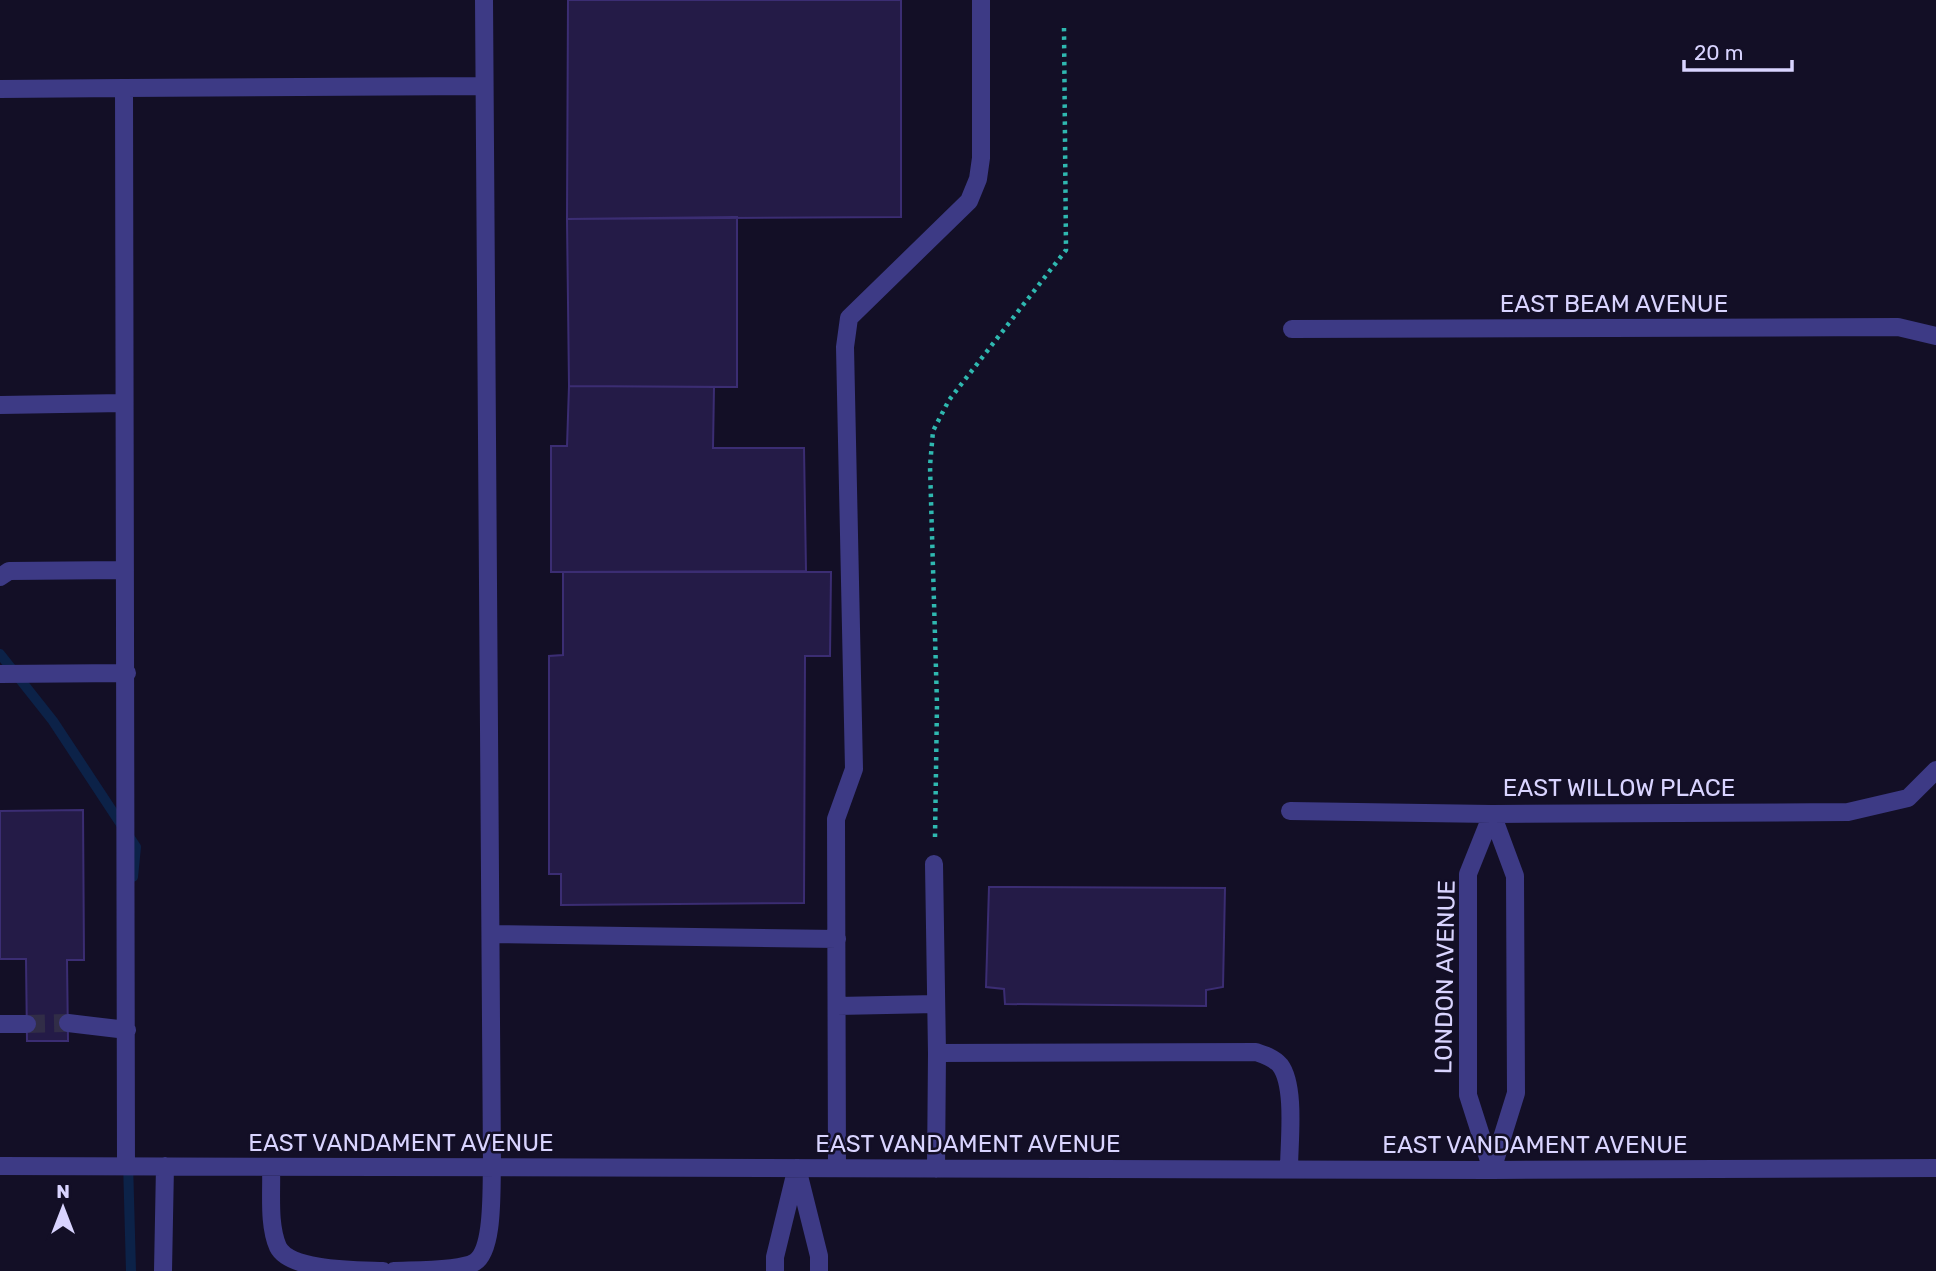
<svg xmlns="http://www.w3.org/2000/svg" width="1936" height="1271" font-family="Rubik,sans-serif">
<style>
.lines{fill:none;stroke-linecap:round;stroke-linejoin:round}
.stream{stroke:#0c2248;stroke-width:10}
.building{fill:#241b47;stroke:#3b2d73;stroke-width:2}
.minor-tunnel{stroke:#312d47;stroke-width:18;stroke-dasharray:18 9;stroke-linecap:butt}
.path{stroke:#2fb8b0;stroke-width:4.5;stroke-dasharray:3.5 5;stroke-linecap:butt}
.minor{stroke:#3d3a85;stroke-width:18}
.labels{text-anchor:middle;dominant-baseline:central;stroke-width:5;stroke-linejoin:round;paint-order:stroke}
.street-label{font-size:24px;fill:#d9d4ff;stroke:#130f26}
</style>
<rect width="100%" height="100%" fill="#130f26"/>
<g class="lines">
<!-- stream -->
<path class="stream" d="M0 654 53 721 136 847 133 877
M128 1162 131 1271"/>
</g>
<!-- building -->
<path class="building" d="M568 0H901V217L567 219Z
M737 217V387L569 386 567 219Z
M569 386 714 387 713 448H804L806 571 551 572V446H567Z
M563 572H831L830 656H805L804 903 561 905V874H549V656L563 655Z
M83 810 84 960H67L68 1041H27L26 959H0V811Z
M989 887 1225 888 1223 987 1206 990V1006L1005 1004 1004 989 986 987Z"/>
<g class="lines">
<!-- minor-tunnel -->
<path class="minor-tunnel" d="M27 1024 68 1023"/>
<!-- path -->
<path class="path" d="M935 837 937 704 930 466 933 431 949 400 1066 250 1064 28"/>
<!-- minor -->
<path class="minor" d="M124 88 484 86
M0 89 124 88 126 1166
M1292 329 1898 327 1936 336
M0 405 124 403
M0 577 9 571 125 570
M0 674 127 673
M1290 811 1492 814 1848 812 1908 798 1936 770
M1492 814 1515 876 1516 1093 1492 1170 1468 1095V874Z
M934 864 937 1053
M491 934 837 939
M837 1006 936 1004
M68 1023 127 1030
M0 1024H27
M0 1166 1492 1170 1936 1168
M271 1167C272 1192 268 1224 278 1247 290 1271 357 1270 383 1271
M797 1168 819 1256V1271
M837 1168 836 819 854 769 845 347 849 318 969 201 978 179 981 158V0
M936 1169 937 1053 1256 1052C1265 1055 1274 1058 1280 1065 1296 1086 1289 1143 1289 1169
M163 1271 165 1166
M394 1271C412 1270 461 1271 475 1262 494 1250 491 1189 492 1167L484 0
M775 1271V1257L796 1171"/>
</g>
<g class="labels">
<!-- street labels -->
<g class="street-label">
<text x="1614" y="304">EAST BEAM AVENUE</text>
<text x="1619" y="788">EAST WILLOW PLACE</text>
<text transform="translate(1445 977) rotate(-89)">LONDON AVENUE</text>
<text x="401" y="1143">EAST VANDAMENT AVENUE</text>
<text x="968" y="1144">EAST VANDAMENT AVENUE</text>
<text x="1535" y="1145">EAST VANDAMENT AVENUE</text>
</g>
</g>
<!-- north arrow -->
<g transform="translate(63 1208)" stroke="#130f26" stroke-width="5" paint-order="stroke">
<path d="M0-5L12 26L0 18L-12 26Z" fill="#d9d4ff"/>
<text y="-10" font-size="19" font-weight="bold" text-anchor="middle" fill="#d9d4ff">N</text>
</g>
<!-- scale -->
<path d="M1684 60v10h108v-10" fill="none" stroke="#d9d4ff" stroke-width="3.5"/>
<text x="1694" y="60" font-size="21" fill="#d9d4ff" stroke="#130f26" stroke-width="5" paint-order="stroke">20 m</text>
</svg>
